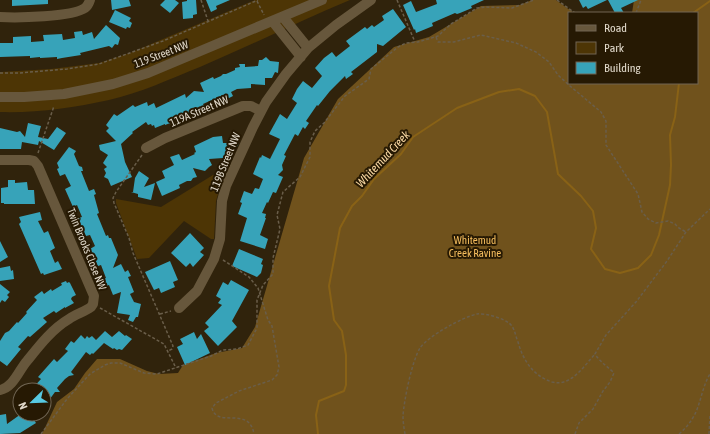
<svg xmlns="http://www.w3.org/2000/svg" width="710" height="434" font-family="'Asap Condensed',sans-serif">
<style>
.green{fill:#4d3505}
.forest{fill:#70521c}
.lines{fill:none;stroke-linecap:round;stroke-linejoin:round}
.stream{stroke:#896216;stroke-width:2}
.building{fill:#37a3b9}
.path{stroke:#6a5e4a;stroke-width:1.5;stroke-dasharray:3 2;stroke-linecap:butt}
.minor{stroke:#67573c;stroke-width:10}
.labels{text-anchor:middle;dominant-baseline:central;stroke-width:4;stroke-linejoin:round;paint-order:stroke}
.street-label{font-size:11px;fill:#e0d8ca;stroke:#261903}
.park-label{font-size:11px;fill:#f7bf5f;stroke:#261903}
.water-label{font-size:12px;font-style:italic;fill:#f9d8a3;stroke:#261903}
</style>
<rect width="100%" height="100%" fill="#30230c"/>
<!-- green -->
<path class="green" d="M255 0H350C300 21 251 45 200 67 170 79 140 93 109 100 73 108 37 113 0 112V72L51 69 99 63 130 53Z
M213 175 222 180 216 201 214 239H211L184 221 149 258 137 259 116 203V199L161 207Z"/>
<!-- forest -->
<path class="forest" d="M532 0H556L574 13H569V83H697V13H632L634 0H710V434H42L57 402 74 389 85 373 97 359H120L147 371 159 374 178 373 183 365 216 353 242 348 255 327 304 158 338 99 394 47 429 37 481 6 520 5Z"/>
<g class="lines">
<!-- stream -->
<path class="stream" d="M693 13 710 1
M318 434 316 415 319 401 344 391 346 385V355L342 331 334 320 329 286 340 228 352 206 362 196 374 179 401 154 413 137 457 108 499 92 519 89 535 96 547 112 558 174 581 196 593 211 596 228 591 249 605 269 620 273 638 268 651 255 659 235 670 185 671 165 670 135 675 117 679 83"/>
</g>
<!-- building -->
<path class="building" d="M12 0H48V4L12 6Z
M111 0H129L131 6 112 10Z
M165 0H175L179 3 170 13 160 5Z
M187 0H196L197 14 193 15V18L183 19 182 2 187 1Z
M206 0H230L216 6 217 9 211 12Z
M436 0H484L471 6 472 8 460 13 457 14 455 13 432 23 433 26 416 33 415 29 414 30 403 5 411 1 416 12 437 4Z
M579 0H607L588 9 586 6 583 8Z
M608 0H638L621 8 624 13H615Z
M393 9 406 27 383 46 377 44V52L351 72 353 74 346 79 345 76 330 91 318 106 317 105 306 121 309 123 305 129 303 127 298 136 295 134 284 155 286 156 282 165 283 170 278 175 283 177 276 193 273 192 268 203 267 202 262 213 266 214 265 218H266L260 235 268 239 265 249 240 241 247 218 238 214 242 203 240 202 244 191 252 194 255 188 259 189 263 179 253 174 260 157 261 158 262 155 270 159 280 139 269 134 280 114 287 119 297 103 292 99 297 89 303 81 312 88 322 76 315 68 324 58 332 52 336 57 350 46 346 41 365 27 367 29 372 25 374 27 384 20 382 16Z
M115 10 131 18 129 21 132 23 130 28 127 27 126 29 109 22Z
M106 25 120 38 118 45 115 44 112 48 109 46 80 53 81 55 62 58 57 59V57L40 58V57L30 58V56L0 57V43H13V37L31 36V42L44 41 43 35 62 34 63 40 75 38 74 32 82 31 83 35 92 32 94 39Z
M266 57 270 61 279 62 278 73 275 72 272 78H265V85L251 84V88L237 89 231 92 233 96 223 101 216 104 214 99 203 104 205 108 202 110 186 117 184 113 171 118 173 122 165 125V124L155 128 154 125 152 126 151 124 148 125 146 122 132 132 133 133 121 144 125 162 132 177 111 186 108 179 104 177 106 173 104 169 107 167 103 163 108 155 100 150 99 145 116 141 106 131 109 128 106 125 114 114 117 116 133 105 135 107 147 102 148 106 154 103 156 108 185 94 186 98 194 91 204 92 200 83 213 77 214 79 221 76 223 74H226L235 70V68L240 67 239 64H245V67L258 66 259 60H262Z
M28 123 41 126 38 137 48 139 57 127 66 133 54 150 39 141 38 145 22 142 21 149H0V128L17 132 20 131 25 137Z
M222 136 223 143H239L236 148H229L230 155 223 156V158L209 159 212 165 209 167 205 171 193 168 197 177 193 178 191 181H187L179 185 180 188 162 196 156 182 165 178 162 171 174 165 170 157 179 154 182 160 195 154 194 153 196 152 194 146 213 137Z
M69 147 76 151 74 154 79 166 82 167 83 171H81L89 191 94 189 96 194 94 195 99 213 97 214 106 236 108 235 109 238H111L118 255 113 268 121 264 125 272 128 270 131 276 128 277 134 292 130 294 134 302 141 304 138 317H136L133 322 128 320 130 315 117 313 121 292 113 295 109 285 106 286 103 279 106 278 101 265 98 266 90 249 95 246 90 235 86 236 78 218 82 217 77 205 73 207 65 189 71 186 65 174 60 176 57 169 59 168 57 163Z
M139 171 149 178 144 187 155 183 151 200 138 197V194L131 192H133L135 178Z
M8 180H15V183L27 182 28 190H34L35 204H4V203H1V188L8 187Z
M40 212 42 220 38 221 44 233 48 231 55 248 50 251 55 263 58 261 62 269 44 275 43 273 41 274 19 224 21 222 19 217Z
M190 233 204 248 200 252 204 255 193 267 190 263 186 267 171 253Z
M0 241 8 257 0 262Z
M239 249 263 259 261 264 263 265 261 273 257 277 232 266Z
M170 261 178 280 173 282 175 287 161 293 159 288 154 290 145 272Z
M10 266 11 271 13 270 14 279 0 281V268Z
M231 280 249 290 232 321 237 327 218 346 204 331 209 327 205 323 222 305 218 303 221 299 216 296 223 282 228 285Z
M66 281 67 283 69 282 70 283 76 295 72 297 71 299 74 303 65 308V307L56 313 54 311 43 318 47 322 30 337 28 336 18 347 21 349 7 366 0 361V341L5 333 9 331 17 322 18 323 27 313 26 312 37 300 34 297 42 291 44 294 51 289 52 291 62 285 61 283Z
M0 284 10 292 7 295 9 297 5 302 2 300 0 303Z
M105 331 112 337 119 331 125 336 126 335 132 339 122 350 119 349 117 350 114 348 113 349 104 343 93 354 92 353 90 355 86 352 71 372 74 375 69 376 65 379 57 388 60 392H55L44 407V390H31L41 379 38 377 54 359 57 362 68 351 65 349 71 341 74 343 81 335 85 339 87 336 89 338 92 336 96 340Z
M194 332 197 339 201 334 210 353 185 365 177 347 183 344 180 339Z
M6 414 7 424 21 414H30L36 423 20 433 0 434V415Z"/>
<g class="lines">
<!-- path -->
<path class="path" d="M201 0 208 21
M397 0 415 42
M557 0 575 13
M257 1 264 15
M636 13 641 0
M436 37 438 42H454L481 35 516 43 536 52 549 62 558 75 570 86 601 112 606 121V145L638 194 642 212 648 219 656 223 668 221 675 224 679 228 686 232
M0 73H19L67 69 99 64 163 41 258 0
M38 153 54 106
M142 155 116 192 113 198 114 203 129 238 133 253 173 346 172 349 168 351
M223 260 249 277 258 288 268 320 272 326 279 367 277 375 272 380 239 391 216 403 212 408C217 429 249 405 254 434
M100 308 164 344 176 368
M160 314 171 311
M41 434 67 399 90 374 105 365 111 363H120L144 373 157 374 211 356 223 350 237 349 248 345 257 328V300L263 285 273 274V258L280 229 277 215 283 192 300 177 310 157V142L315 131 324 123 345 96 369 79 371 69 398 47 406 43 418 42 438 36 451 24 477 8 486 7 512 8 534 0
M405 434C404 428 403 422 403 416 404 400 412 361 420 348 428 336 463 317 477 314 486 313 502 318 509 323 515 328 515 335 518 342 523 360 533 376 552 382 571 387 584 366 595 354
M575 434 579 423 593 409 603 391 610 382 614 373C607 366 600 362 595 354L606 335 636 302 667 261 686 232 710 209
M679 434C685 429 690 423 694 416 701 403 702 387 710 374
M709 434 710 415"/>
<!-- minor -->
<path class="minor" d="M0 17C17 18 72 17 85 8 88 6 89 3 90 0
M283 17 308 48
M273 22 301 57
M0 97H24L64 94 113 84 148 73 322 0
M146 148 165 138 243 106H251L261 111
M0 160H29L34 161 38 166 94 296 93 304 91 307C84 312 76 314 69 319 52 329 39 346 27 361 19 370 13 388 0 390
M179 308 197 291 214 259 220 239 222 201 226 186 253 127 266 102 286 74 308 48 336 25 371 0"/>
</g>
<g class="labels">
<!-- street labels -->
<g class="street-label">
<text transform="translate(161 54) rotate(-21)">119 Street NW</text>
<text transform="translate(199 111) rotate(-23)">119A Street NW</text>
<text transform="translate(225 162) rotate(-68)">119B Street NW</text>
<text transform="translate(87 249) rotate(68)">Twin Brooks Close NW</text>
</g>
<!-- park labels -->
<g class="park-label">
<text x="475" y="240">Whitemud<tspan x="475" dy="13">Creek Ravine</tspan></text>
</g>
<!-- water labels -->
<g class="water-label">
<text transform="translate(383 159) rotate(-47)">Whitemud Creek</text>
</g>
</g>
<!-- legend -->
<rect x="568" y="12" width="130" height="72" fill="#261903" stroke="#706553"/>
<rect x="576" y="25" width="20" height="6" fill="#67573c" stroke="#706553"/>
<text x="604" y="32" font-size="12" fill="#e0d8ca">Road</text>
<rect x="576" y="42" width="20" height="12" fill="#4d3505" stroke="#706553"/>
<text x="604" y="52" font-size="12" fill="#e0d8ca">Park</text>
<rect x="576" y="62" width="20" height="12" fill="#37a3b9" stroke="#706553"/>
<text x="604" y="72" font-size="12" fill="#e0d8ca">Building</text>
<!-- north arrow -->
<g transform="translate(32 402) rotate(247)"><circle r="19" fill="#261903" stroke="#706553"/>
<path d="M0-3L7 15L0 10L-7 15Z" fill="#57c9e2"/>
<text y="-6" font-size="11" font-weight="bold" text-anchor="middle" fill="#e0d8ca">N</text>
</g>
</svg>
